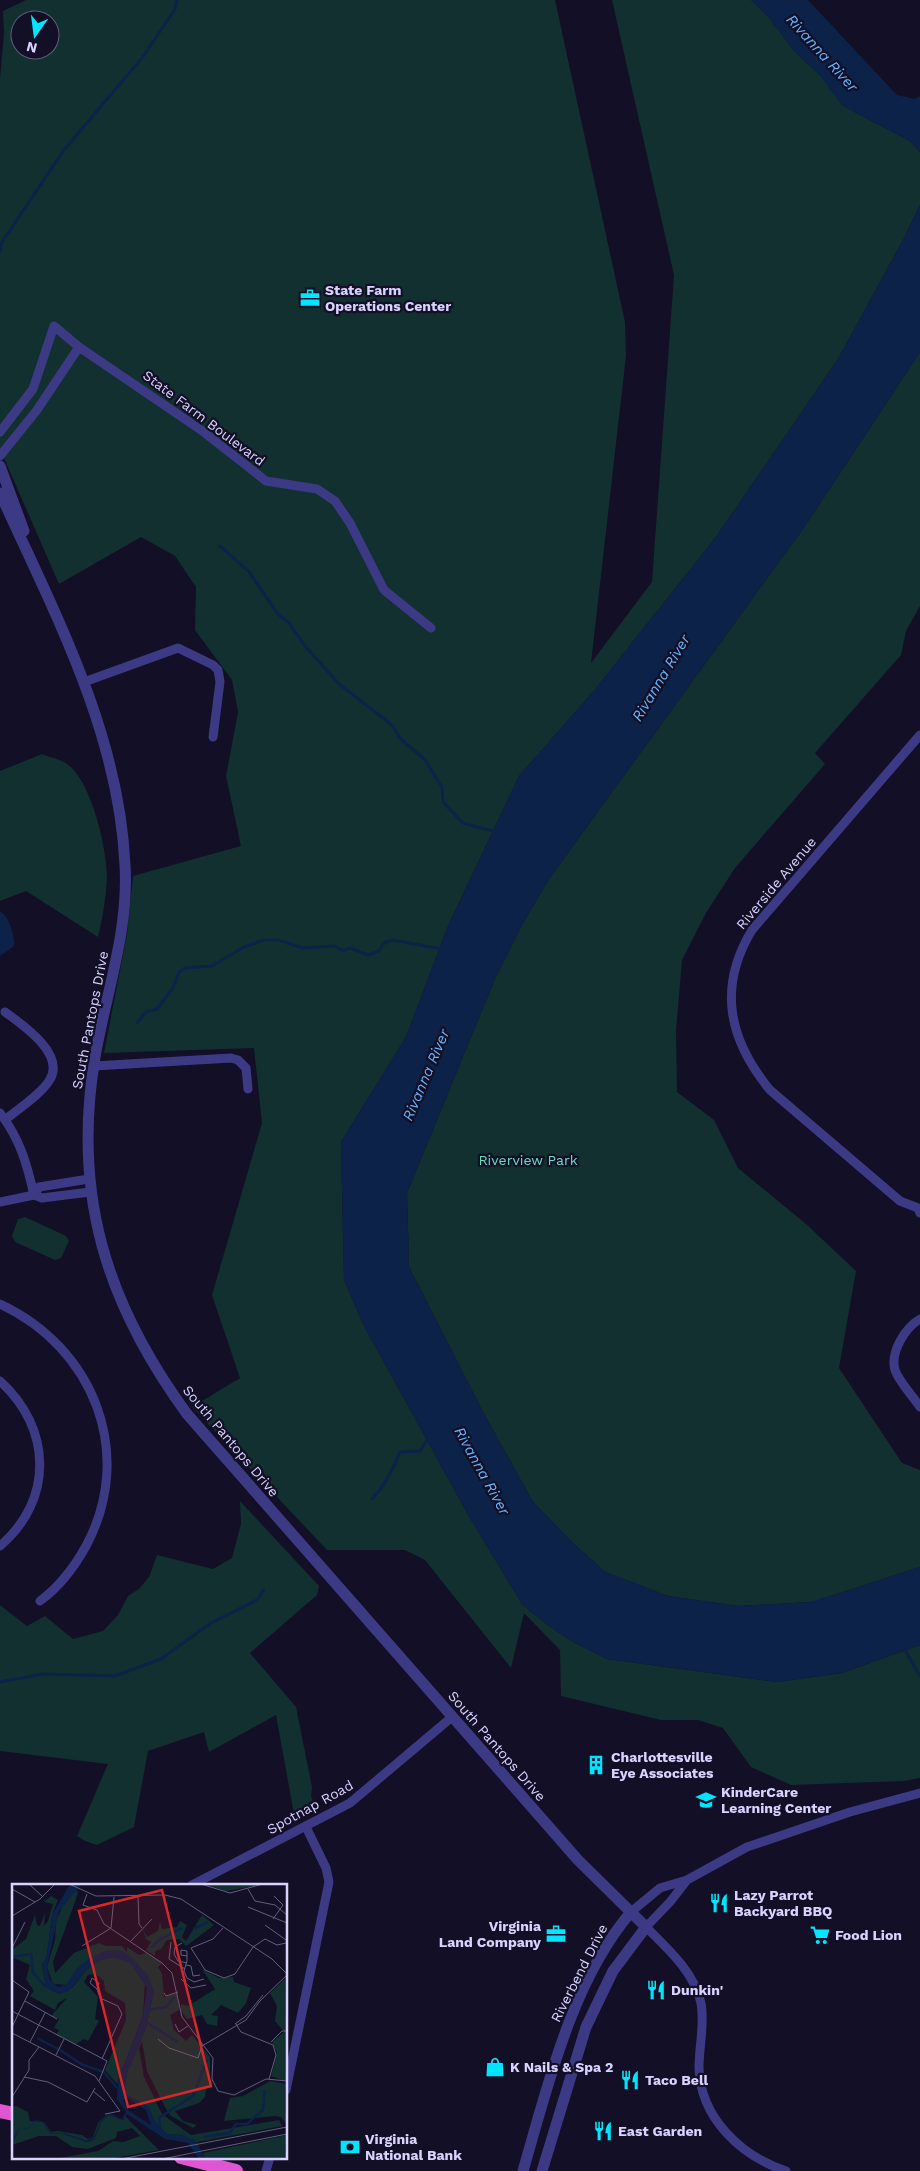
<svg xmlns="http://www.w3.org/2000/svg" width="920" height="2171" font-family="'Work Sans',sans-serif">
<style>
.green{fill:#12302f;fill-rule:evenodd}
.water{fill:#0c2248}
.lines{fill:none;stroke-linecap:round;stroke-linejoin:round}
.stream{stroke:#0c2248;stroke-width:3}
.minor{stroke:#3d3a85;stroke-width:9}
.tertiary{stroke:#3d3a85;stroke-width:11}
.trunk{stroke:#e055d1;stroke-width:14}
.labels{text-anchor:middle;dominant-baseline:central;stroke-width:4.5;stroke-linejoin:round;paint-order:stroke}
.poi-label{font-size:14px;font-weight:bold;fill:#d9d4ff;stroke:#130f26;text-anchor:start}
.street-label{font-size:14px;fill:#d9d4ff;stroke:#130f26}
.park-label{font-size:14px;fill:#5fe0c0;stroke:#130f26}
.water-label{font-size:15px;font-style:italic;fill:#62b6ff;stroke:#130f26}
.inset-river{fill:none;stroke:#0c2248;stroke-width:2.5}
.inset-road{fill:none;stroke:#625e7d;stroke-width:1}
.view{fill:#d62828;fill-opacity:0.15;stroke:#d62828;stroke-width:2.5}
.inset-edge{fill:none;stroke:#d9d4ff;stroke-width:2.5}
</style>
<rect width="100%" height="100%" fill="#130f26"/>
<!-- green -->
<path class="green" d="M26 0H555L625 322 626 356 591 663 652 582 674 275 612 0H751L767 15 794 51 821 76 843 106 910 141 920 152V205L903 240 838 359 716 537 593 692 519 776 448 926 406 1037 341 1142 344 1280 364 1326 470 1518 522 1604 550 1627 575 1643 607 1659 777 1682 842 1673 920 1645V1778L904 1781 791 1785 751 1767 723 1728 698 1720H661L561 1696 560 1650 524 1613 511 1668 425 1560 405 1550H327L192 1407 240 1378 212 1295 262 1123 254 1048 104 1053 127 934 133 876 241 846 226 776 238 712 232 680 195 630 196 587 175 556 141 537 59 584 0 449V79L4 33 3 11ZM20 20H50V50H20Z
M920 352V606L906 631 901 655 815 753 825 764 735 868 706 913 682 960 676 1031 677 1092 714 1120 738 1168 806 1224 856 1271 839 1368 902 1463 920 1470V1567L812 1602 738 1606 668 1596 605 1572 572 1542 533 1502 484 1414 409 1267 407 1193 494 981 523 923 549 879 805 526Z
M42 754C49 757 60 759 67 764 91 780 107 848 107 877 106 897 103 917 98 937L26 891 0 901V771Z
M25 1217 66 1236 69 1241 61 1258 55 1260 15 1242 12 1236 18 1219Z
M240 1501 319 1586 317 1595 250 1653 296 1707 312 1787 311 1797 318 1809 294 1814 276 1715 209 1752 204 1732 148 1751 134 1827 97 1845 85 1841 77 1836 108 1764 0 1751V1605L27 1626 45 1616 73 1639 103 1631 118 1615 128 1596 139 1589 149 1577 157 1555 213 1569 232 1558 241 1524Z"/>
<!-- water -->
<path class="water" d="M751 0H808L897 95 915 99 920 96V152L910 141 843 106 821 76 794 51 767 15Z
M920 205V352L805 526 549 879 523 923 494 981 407 1193 409 1267 484 1414 533 1502 572 1542 605 1572 668 1596 738 1606 812 1602 920 1567V1645L842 1673 777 1682 607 1659 575 1643 550 1627 522 1604 470 1518 364 1326 344 1280 341 1142 406 1037 448 926 519 776 593 692 716 537 838 359 903 240Z
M0 911C9 917 15 935 14 946L0 956Z"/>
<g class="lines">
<!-- stream -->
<path class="stream" d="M0 252 2 242 64 150 142 58 175 9 177 0
M220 546 249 572 278 614 289 623 305 646 339 684 392 725 400 738 425 760 442 787 443 802 463 823 496 832
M137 1023 146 1012 157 1009 173 988 179 972 185 968 212 966 244 947 264 940H278L303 948 335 946 343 951 350 948 368 955 379 951 384 943 393 940 442 949
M372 1499C383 1488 394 1468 400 1452L420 1451 427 1440
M905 1650 920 1676
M0 1682 43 1674 115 1676 161 1659 211 1623 257 1600 264 1590"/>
<!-- minor -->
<path class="minor" d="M0 432 33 389 54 326 79 347 201 430 266 481 317 489 335 501 350 523 384 590 431 628
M0 456 37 410 79 347
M84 682 178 648 213 665 218 670 220 682 213 737
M920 735 752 930C717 988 729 1040 770 1090L900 1201 918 1208 920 1213
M5 1012C23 1025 67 1055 49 1081 39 1096 19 1108 5 1120
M94 1066 231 1058 238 1060 246 1068 248 1089
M0 1113C20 1139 27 1164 34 1195
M34 1195 39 1187 89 1179
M0 1202 34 1195 42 1198 90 1192
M0 1304C93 1347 136 1453 86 1546 75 1566 59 1587 40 1601
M920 1319C905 1328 890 1352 895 1370 899 1382 913 1396 920 1407
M0 1381C52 1428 54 1500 0 1546
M687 1880 670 1902 646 1927C668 1949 694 1972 701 2003 705 2024 699 2046 699 2067 700 2118 741 2156 786 2171
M192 1885 350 1803 452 1717
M631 1912 660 1888 687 1880 747 1847 850 1812 920 1793
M286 2090 329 1882 326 1868 306 1827
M266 2171 270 2157"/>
<!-- tertiary -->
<path class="tertiary" d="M0 466 24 531
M0 493C54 612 119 732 125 865 129 931 106 993 95 1057 72 1194 106 1303 187 1414L578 1860 646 1927 613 1971 586 2027 542 2171
M523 2171C548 2085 572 1981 631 1912"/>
<!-- trunk -->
<path class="trunk" d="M0 2111 14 2114
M181 2157 236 2171"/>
</g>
<!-- icons -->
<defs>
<symbol id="office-bare" viewBox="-9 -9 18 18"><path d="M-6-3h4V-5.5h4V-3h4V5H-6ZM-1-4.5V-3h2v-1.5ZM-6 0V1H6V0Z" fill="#00e5ff" stroke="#130f26" stroke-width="2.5" paint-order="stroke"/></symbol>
<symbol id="building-bare" viewBox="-9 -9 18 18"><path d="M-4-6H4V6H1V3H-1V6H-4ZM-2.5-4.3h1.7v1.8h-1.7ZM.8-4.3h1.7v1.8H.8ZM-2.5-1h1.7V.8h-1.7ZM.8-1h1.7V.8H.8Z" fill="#00e5ff" stroke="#130f26" stroke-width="2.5" paint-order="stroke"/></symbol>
<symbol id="school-bare" viewBox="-9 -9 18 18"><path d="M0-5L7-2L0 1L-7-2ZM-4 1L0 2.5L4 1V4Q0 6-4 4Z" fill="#00e5ff" stroke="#130f26" stroke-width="2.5" paint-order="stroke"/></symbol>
<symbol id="restaurant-bare" viewBox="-9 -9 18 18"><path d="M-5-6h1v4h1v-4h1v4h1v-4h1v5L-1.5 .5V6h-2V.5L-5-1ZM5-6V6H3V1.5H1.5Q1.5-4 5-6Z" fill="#00e5ff" stroke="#130f26" stroke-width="2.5" paint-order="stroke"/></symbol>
<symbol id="supermarket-bare" viewBox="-9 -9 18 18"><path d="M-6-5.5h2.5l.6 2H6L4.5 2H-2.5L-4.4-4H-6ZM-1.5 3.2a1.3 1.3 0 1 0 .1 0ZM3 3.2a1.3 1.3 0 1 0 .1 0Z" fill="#00e5ff" stroke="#130f26" stroke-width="2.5" paint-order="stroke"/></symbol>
<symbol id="shop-bare" viewBox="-9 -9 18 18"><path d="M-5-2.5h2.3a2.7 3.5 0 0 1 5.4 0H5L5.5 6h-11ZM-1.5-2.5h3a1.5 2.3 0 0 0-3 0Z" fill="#00e5ff" stroke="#130f26" stroke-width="2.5" paint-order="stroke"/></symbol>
<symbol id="bank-bare" viewBox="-9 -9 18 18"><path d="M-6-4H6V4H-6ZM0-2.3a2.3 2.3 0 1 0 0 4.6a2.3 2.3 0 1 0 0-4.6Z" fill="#00e5ff" stroke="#130f26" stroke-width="2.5" paint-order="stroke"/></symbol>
</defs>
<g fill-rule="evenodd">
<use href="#office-bare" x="296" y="284" width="28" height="28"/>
<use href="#building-bare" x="582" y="1751" width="28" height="28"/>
<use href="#school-bare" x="692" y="1786" width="28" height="28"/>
<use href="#restaurant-bare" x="705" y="1889" width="28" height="28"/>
<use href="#office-bare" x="542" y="1920" width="28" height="28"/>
<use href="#supermarket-bare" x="806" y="1921" width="28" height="28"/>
<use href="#restaurant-bare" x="642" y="1976" width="28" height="28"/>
<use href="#shop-bare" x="481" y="2053" width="28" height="28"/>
<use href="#restaurant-bare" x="616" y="2066" width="28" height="28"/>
<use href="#restaurant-bare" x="589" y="2117" width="28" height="28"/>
<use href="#bank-bare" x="336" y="2133" width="28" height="28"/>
</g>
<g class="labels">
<!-- poi labels -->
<g class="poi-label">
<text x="325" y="290">State Farm<tspan x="325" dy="16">Operations Center</tspan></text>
<text x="611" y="1757">Charlottesville<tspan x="611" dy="16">Eye Associates</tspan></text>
<text x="721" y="1792">KinderCare<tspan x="721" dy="16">Learning Center</tspan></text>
<text x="734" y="1895">Lazy Parrot<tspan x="734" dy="16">Backyard BBQ</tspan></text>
<text x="541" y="1926" text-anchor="end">Virginia<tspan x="541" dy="16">Land Company</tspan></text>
<text x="835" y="1935">Food Lion</text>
<text x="671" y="1990">Dunkin'</text>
<text x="510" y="2067">K Nails &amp; Spa 2</text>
<text x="645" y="2080">Taco Bell</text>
<text x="618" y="2131">East Garden</text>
<text x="365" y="2139">Virginia<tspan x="365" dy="16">National Bank</tspan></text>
</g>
<!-- street labels -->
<g class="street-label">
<text transform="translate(204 418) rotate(37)">State Farm Boulevard</text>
<text transform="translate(776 883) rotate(-50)">Riverside Avenue</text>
<text transform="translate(90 1020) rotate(-79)">South Pantops Drive</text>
<text transform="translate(231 1441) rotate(50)">South Pantops Drive</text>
<text transform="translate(497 1746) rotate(49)">South Pantops Drive</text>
<text transform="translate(310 1807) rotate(-29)">Spotnap Road</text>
<text transform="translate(579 1973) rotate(-63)">Riverbend Drive</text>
</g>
<!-- park labels -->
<g class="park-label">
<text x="528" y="1160">Riverview Park</text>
</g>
<!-- water labels -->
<g class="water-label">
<text transform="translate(822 53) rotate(48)">Rivanna River</text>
<text transform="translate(661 678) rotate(-59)">Rivanna River</text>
<text transform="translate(426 1075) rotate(-67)">Rivanna River</text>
<text transform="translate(482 1471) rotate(61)">Rivanna River</text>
</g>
</g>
<!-- overview -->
<g transform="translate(12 1884)">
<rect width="275" height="275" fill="#130f26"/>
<path d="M192 0H243V2L214 7ZM63 6 66 8 64 15 41 78 43 89 62 69 87 59 94 62H110L115 68V63L127 71 134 69 150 79 146 83 150 90 152 113 166 109 167 126 158 131 162 146 174 157 180 151 198 173V201L194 205 193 213 187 219 163 227 171 237 185 241 181 244 159 232 153 223 135 187 130 157 127 164 132 193 150 230 179 251 267 236 270 242 185 258 167 251 155 250 144 239 136 223 112 209 115 189 134 144 142 107 106 66 91 68 71 80 54 101 41 100 35 83 43 56 44 37 53 17ZM39 12 46 16 40 31 35 71 30 82 34 103 47 110 60 104 74 86 89 76 102 73 117 78 133 97 131 131 105 200 93 186 114 136 113 119 93 107 92 97 84 90 76 91 72 98 86 113 83 135 87 137 76 157 72 155 64 160 44 151 47 146 42 144 47 135 39 132 55 114 46 119 43 126 18 112 22 107 14 95 18 81 0 73 1 65 14 55 23 31 25 41 28 42 33 28 32 42 36 37 41 20 32 18ZM190 31 202 41 177 60 174 62 167 55 155 56 149 65 143 67V72L134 66 139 58 134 55 131 45 135 53 146 47 148 38 150 45 165 43 168 37 175 41 170 53 174 57ZM190 85 207 94 221 93 222 98 239 104 234 119 226 129 209 121 199 131 206 132 205 142 195 140 190 131 175 135 169 126V120L176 122 203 105ZM273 95 275 196H270L259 192 265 169 260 158 272 148 263 137 265 122 258 109ZM258 197 275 200V241L269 233 263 232 212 237 218 214 231 212ZM4 222 16 228 18 237 32 238 39 248 46 247 70 251 76 255 81 253 86 239 95 230 88 239 82 253 75 257 52 249H39L31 239 39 250H51L75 258 82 256 89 238 97 231 111 236 113 232 147 266 96 275H43L86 267 101 257 111 258 128 252 120 244 105 248 104 254 76 265 60 263 44 252H27L0 261V223ZM275 251V275H193L191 269Z" fill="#12302f"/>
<path d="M58 0H70L47 27 35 83 38 96 46 103 54 101 65 84 78 74 91 68 106 66 115 69 136 91 142 107 134 144 115 189 112 209 136 223 144 239 155 250 172 251 185 258 193 275H187L176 259 153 255 115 230 111 236 97 231 89 238 82 256 78 258 71 257 51 250H39L31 239 24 237 16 245 7 246 3 255 0 256 6 246 16 244 24 236 32 238 39 249H52L77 257 82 253 88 239 95 230H99L110 235 114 228 105 215 106 198 131 131 135 104 117 78 102 73 89 76 74 86 57 107 47 110 34 103 30 82 35 71 40 31ZM116 214 134 226 139 241 116 226 111 216Z" fill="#0c2248" fill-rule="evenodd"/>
<path class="inset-river" d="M181 45 196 38M139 64 147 56 170 44M0 73 19 70 21 89 34 103M136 126 154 123 163 113M134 138 166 158M25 154 46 165M48 166 71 181 92 188 105 204M148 243 147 234 181 212 195 176M192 253 218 249 224 240H235L251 226 253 206"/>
<path class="inset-road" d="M17 0 31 13M57 0 84 12 153 11 169 15 260 75 275 90M189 0 218 9 251 0M0 5 23 18M236 5 243 17 263 21 275 31M75 10 71 21 85 26 92 40 150 79 160 89 170 133 201 174 200 195 206 207 222 211 254 195 275 197M126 12 127 40 130 44M236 23 275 39M0 32 28 15 43 0M261 35 271 21 262 12M253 41 274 56M119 57 140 35M159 58 157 75 173 85M170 59 163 63 162 70 166 77 175 79M70 62 99 44 102 13M241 63 253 55 265 61 274 59M0 64 13 38M179 64 193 86 212 94 223 90 241 63M179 64 201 55 211 44M175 72 169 71V66L175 67V77L172 87 175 94 182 98 192 95M174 81 179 82 181 92 188 91M169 95 179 104 194 101M0 96 17 108 0 143M85 105 78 99 80 94 87 99 85 105 88 114 106 122 110 130 90 175M152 109 154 112 166 108M13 117 45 135M0 127 95 177 87 197M163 140 167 148 176 142M223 140 234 132 251 111M224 140 229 148 261 161 264 171 257 195M0 149 83 192 108 227 93 230M146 155 157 164 186 174 190 162 234 136 248 117 275 91M18 158 33 129M259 158 270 147H275M44 171 52 155M12 193 36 198 75 218 83 204M81 207 93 217M0 213 17 186V176L27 163M109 275 275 243M150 275 275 250"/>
<path class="view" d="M150 6 199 202 116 223 67 27Z"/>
<rect width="275" height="275" class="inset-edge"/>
</g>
<!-- north arrow -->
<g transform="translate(35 35) rotate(194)"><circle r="24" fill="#130f26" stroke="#625e7d"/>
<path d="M0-4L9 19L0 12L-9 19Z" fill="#00e5ff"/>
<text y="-8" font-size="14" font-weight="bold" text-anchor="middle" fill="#d9d4ff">N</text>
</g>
</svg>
